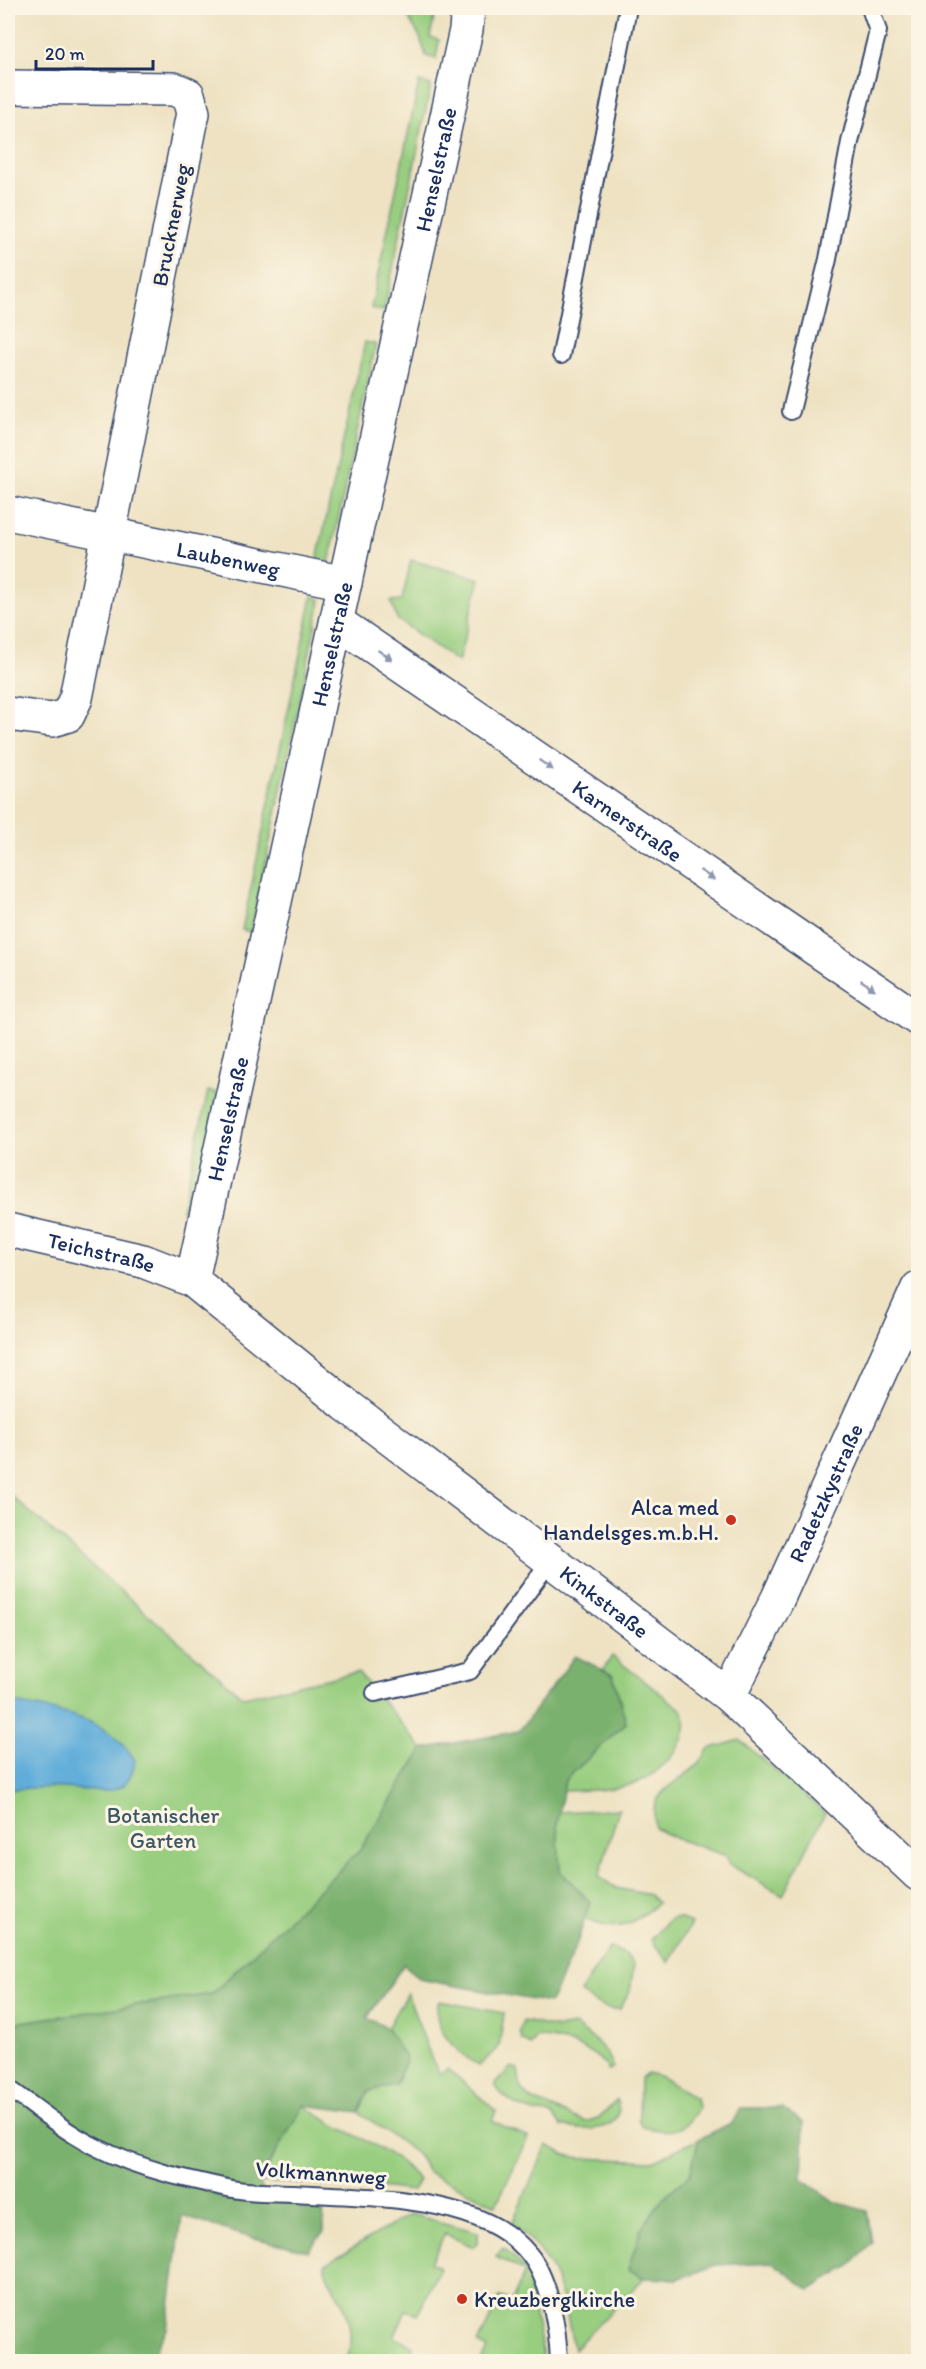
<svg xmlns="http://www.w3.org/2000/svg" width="926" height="2369" font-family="Itim,sans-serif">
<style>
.green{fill:#99ce80;stroke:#5a7e6f;stroke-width:1.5}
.forest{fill:#7ab16e;stroke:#4a7066;stroke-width:1.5}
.water{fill:#61adda;stroke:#3e6e9c;stroke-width:1.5}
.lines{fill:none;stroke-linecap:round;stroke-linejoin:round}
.service-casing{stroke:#3b4a6d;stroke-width:20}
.minor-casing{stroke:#3b4a6d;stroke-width:36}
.service{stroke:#fff;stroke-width:16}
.minor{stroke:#fff;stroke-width:33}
.oneway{fill:#8d97ae}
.poi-dot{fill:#c8321e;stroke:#fcf5e5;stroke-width:2}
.labels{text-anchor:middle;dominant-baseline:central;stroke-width:6;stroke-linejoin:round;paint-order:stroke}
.street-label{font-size:22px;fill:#1b2f5e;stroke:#fcf5e5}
.poi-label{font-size:22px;fill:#1b2f5e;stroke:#fcf5e5;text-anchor:end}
.park-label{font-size:22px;fill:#3a5766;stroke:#fcf5e5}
</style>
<rect width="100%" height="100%" fill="#fcf5e5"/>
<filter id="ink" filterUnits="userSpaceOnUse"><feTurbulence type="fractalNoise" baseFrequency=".0167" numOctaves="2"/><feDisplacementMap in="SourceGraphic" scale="12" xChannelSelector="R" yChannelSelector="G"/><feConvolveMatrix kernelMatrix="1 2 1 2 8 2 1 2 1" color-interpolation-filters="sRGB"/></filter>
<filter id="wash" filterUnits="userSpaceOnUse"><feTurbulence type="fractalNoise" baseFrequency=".008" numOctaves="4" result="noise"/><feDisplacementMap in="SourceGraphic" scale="24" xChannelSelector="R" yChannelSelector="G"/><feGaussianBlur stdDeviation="1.35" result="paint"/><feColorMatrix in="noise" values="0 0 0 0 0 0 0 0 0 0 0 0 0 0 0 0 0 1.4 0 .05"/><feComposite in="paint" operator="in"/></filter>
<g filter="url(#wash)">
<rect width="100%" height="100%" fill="#eee2c2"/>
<!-- green -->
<path class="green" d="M402 8H436L430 37 439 40 436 59 426 56 419 35Z
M419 82 431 85 384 311 371 308Z
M365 342 376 344 329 563 317 560Z
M411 560 480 579 458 662 397 619 391 601 402 600Z
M312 597 321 599 251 932 242 930Z
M208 1091 218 1093 193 1212 186 1219 182 1210Z
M8 1493 243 1697 358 1672 423 1749 360 1850 212 1994 8 2024Z
M612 1656 682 1710C697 1739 659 1776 633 1784 610 1791 586 1790 563 1791L565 1780 626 1723 613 1675 603 1670Z
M740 1740 825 1813 783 1895 728 1864 727 1856 677 1839 654 1828C655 1821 653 1810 655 1804 664 1782 698 1775 708 1749Z
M619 1809 599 1877 616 1888 650 1895 658 1903C629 1926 620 1934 584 1919L590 1902 560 1871 557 1824 559 1812Z
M679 1918 691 1923 669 1963 651 1940 670 1919Z
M610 1947 625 1954 634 1964 630 1991 620 2009C603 2010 592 2002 580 1992Z
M407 1993 432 2060 440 2074 448 2069 496 2111 492 2121 528 2137 496 2205 428 2172 416 2153 359 2112 368 2091 396 2085 406 2060 387 2028Z
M439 2001 504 2013 499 2047 479 2066C458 2053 429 2029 439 2001Z
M523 2021 558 2028 575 2025C589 2036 610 2049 613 2068L609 2071C597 2048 561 2040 537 2037L531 2045 522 2040 520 2031Z
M511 2067 518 2069 521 2089 531 2099 585 2122 598 2118 617 2100C628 2134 580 2131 561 2126L553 2115C547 2113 540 2114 534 2112 521 2108 499 2097 495 2084Z
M647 2073 659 2076 696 2098 698 2108C685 2134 668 2133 643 2127L639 2121 640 2080Z
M304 2105C344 2137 383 2139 419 2180L413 2191 380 2187 258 2182Z
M699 2139 690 2174 664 2197 628 2269 644 2278 574 2349C561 2289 560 2265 512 2223L547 2145 566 2155 581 2158 652 2161Z
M410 2214 478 2232V2243L474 2247 445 2234 430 2263 440 2268 418 2314 406 2310 394 2337 413 2346 412 2349 415 2361H346C354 2343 350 2315 340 2298 334 2287 324 2276 325 2264Z
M503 2248 529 2271C527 2300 542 2331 543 2361H481L487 2349 478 2344 500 2297 512 2301 525 2271 496 2257Z"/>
<!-- forest -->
<path class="forest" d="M575 1656 613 1675 626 1723 565 1780 557 1824 560 1871 590 1902 577 1943 550 2003 419 1979 404 1964 367 2018 387 2028 406 2060 395 2085 368 2091 359 2112 304 2105 258 2182 268 2201 323 2204 324 2231 308 2251 242 2235 182 2216 167 2329 150 2361H8V2024L212 1994 360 1850 423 1749 519 1731Z
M740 2108H782L804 2123 802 2179 835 2202 867 2211 872 2243 849 2267 810 2290 772 2262 716 2265 678 2279 644 2278 628 2269 641 2229 664 2197 690 2174 699 2139 733 2122Z"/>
<!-- water -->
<path class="water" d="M14 1703C61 1712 107 1717 135 1760 130 1802 94 1790 64 1788 45 1787 26 1788 8 1790V1705Z"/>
</g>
<g filter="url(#ink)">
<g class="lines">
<defs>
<path id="service" d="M561 355 628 8
M791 411 828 259 850 142 878 31 870 8
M375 1693 470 1671 550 1561
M8 2088C36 2107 67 2134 98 2148 140 2169 186 2179 232 2189 252 2193 274 2192 295 2193 365 2198 481 2194 529 2254 550 2279 558 2330 559 2362"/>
<g id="minor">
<path d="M8 87 174 89 188 95 193 113 76 698 68 715 52 720 8 714"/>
<path id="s1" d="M8 513 345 583"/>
<path id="s2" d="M337 622 918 1019"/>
<path id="s3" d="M8 1230 143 1261 192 1280 346 1405 729 1696 918 1874"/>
<path id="s4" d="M192 1280 466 30 468 8"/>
<path id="s5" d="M729 1696 778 1598 918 1288"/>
</g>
</defs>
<!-- service casing -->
<use href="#service" class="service-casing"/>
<!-- minor casing -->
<use href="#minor" class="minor-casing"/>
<!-- service -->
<use href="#service" class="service"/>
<!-- minor -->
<use href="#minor" class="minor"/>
</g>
<!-- one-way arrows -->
<defs><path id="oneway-solid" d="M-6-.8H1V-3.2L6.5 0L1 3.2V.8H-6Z" transform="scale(1.5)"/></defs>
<g class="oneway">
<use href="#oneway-solid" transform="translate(385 655) rotate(34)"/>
<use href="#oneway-solid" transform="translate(546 765) rotate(35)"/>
<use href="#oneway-solid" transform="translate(707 875) rotate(34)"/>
<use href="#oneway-solid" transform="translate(868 985) rotate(34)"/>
</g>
</g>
<!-- markers -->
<g class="poi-dot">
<circle cx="731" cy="1520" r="6"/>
<circle cx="462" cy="2299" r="6"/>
</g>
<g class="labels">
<!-- street labels -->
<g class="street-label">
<text stroke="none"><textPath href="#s4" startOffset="1137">Henselstraße</textPath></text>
<text transform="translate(171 225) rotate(-79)">Brucknerweg</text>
<text stroke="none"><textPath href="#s1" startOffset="225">Laubenweg</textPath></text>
<text stroke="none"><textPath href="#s4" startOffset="651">Henselstraße</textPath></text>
<text stroke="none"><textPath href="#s2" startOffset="352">Karnerstraße</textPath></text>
<text stroke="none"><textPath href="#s4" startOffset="165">Henselstraße</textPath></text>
<text stroke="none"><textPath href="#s3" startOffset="96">Teichstraße</textPath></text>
<text stroke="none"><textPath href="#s5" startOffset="225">Radetzkystraße</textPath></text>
<text stroke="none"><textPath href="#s3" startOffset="714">Kinkstraße</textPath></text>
<text transform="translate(321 2173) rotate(4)">Volkmannweg</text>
</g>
<!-- poi labels -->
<g class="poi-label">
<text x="719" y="1507">Alca med<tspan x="719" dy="25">Handelsges.m.b.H.</tspan></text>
<text x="474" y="2299" text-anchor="start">Kreuzberglkirche</text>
</g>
<!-- park labels -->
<g class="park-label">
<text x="163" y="1815">Botanischer<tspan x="163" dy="25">Garten</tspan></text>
</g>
</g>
<!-- margin -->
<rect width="926" height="2369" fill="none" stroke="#fcf5e5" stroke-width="30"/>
<!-- scale -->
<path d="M36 60v9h117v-9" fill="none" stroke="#1b2f5e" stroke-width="3"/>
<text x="45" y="60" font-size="18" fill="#1b2f5e" stroke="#fcf5e5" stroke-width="4.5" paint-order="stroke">20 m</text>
</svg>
